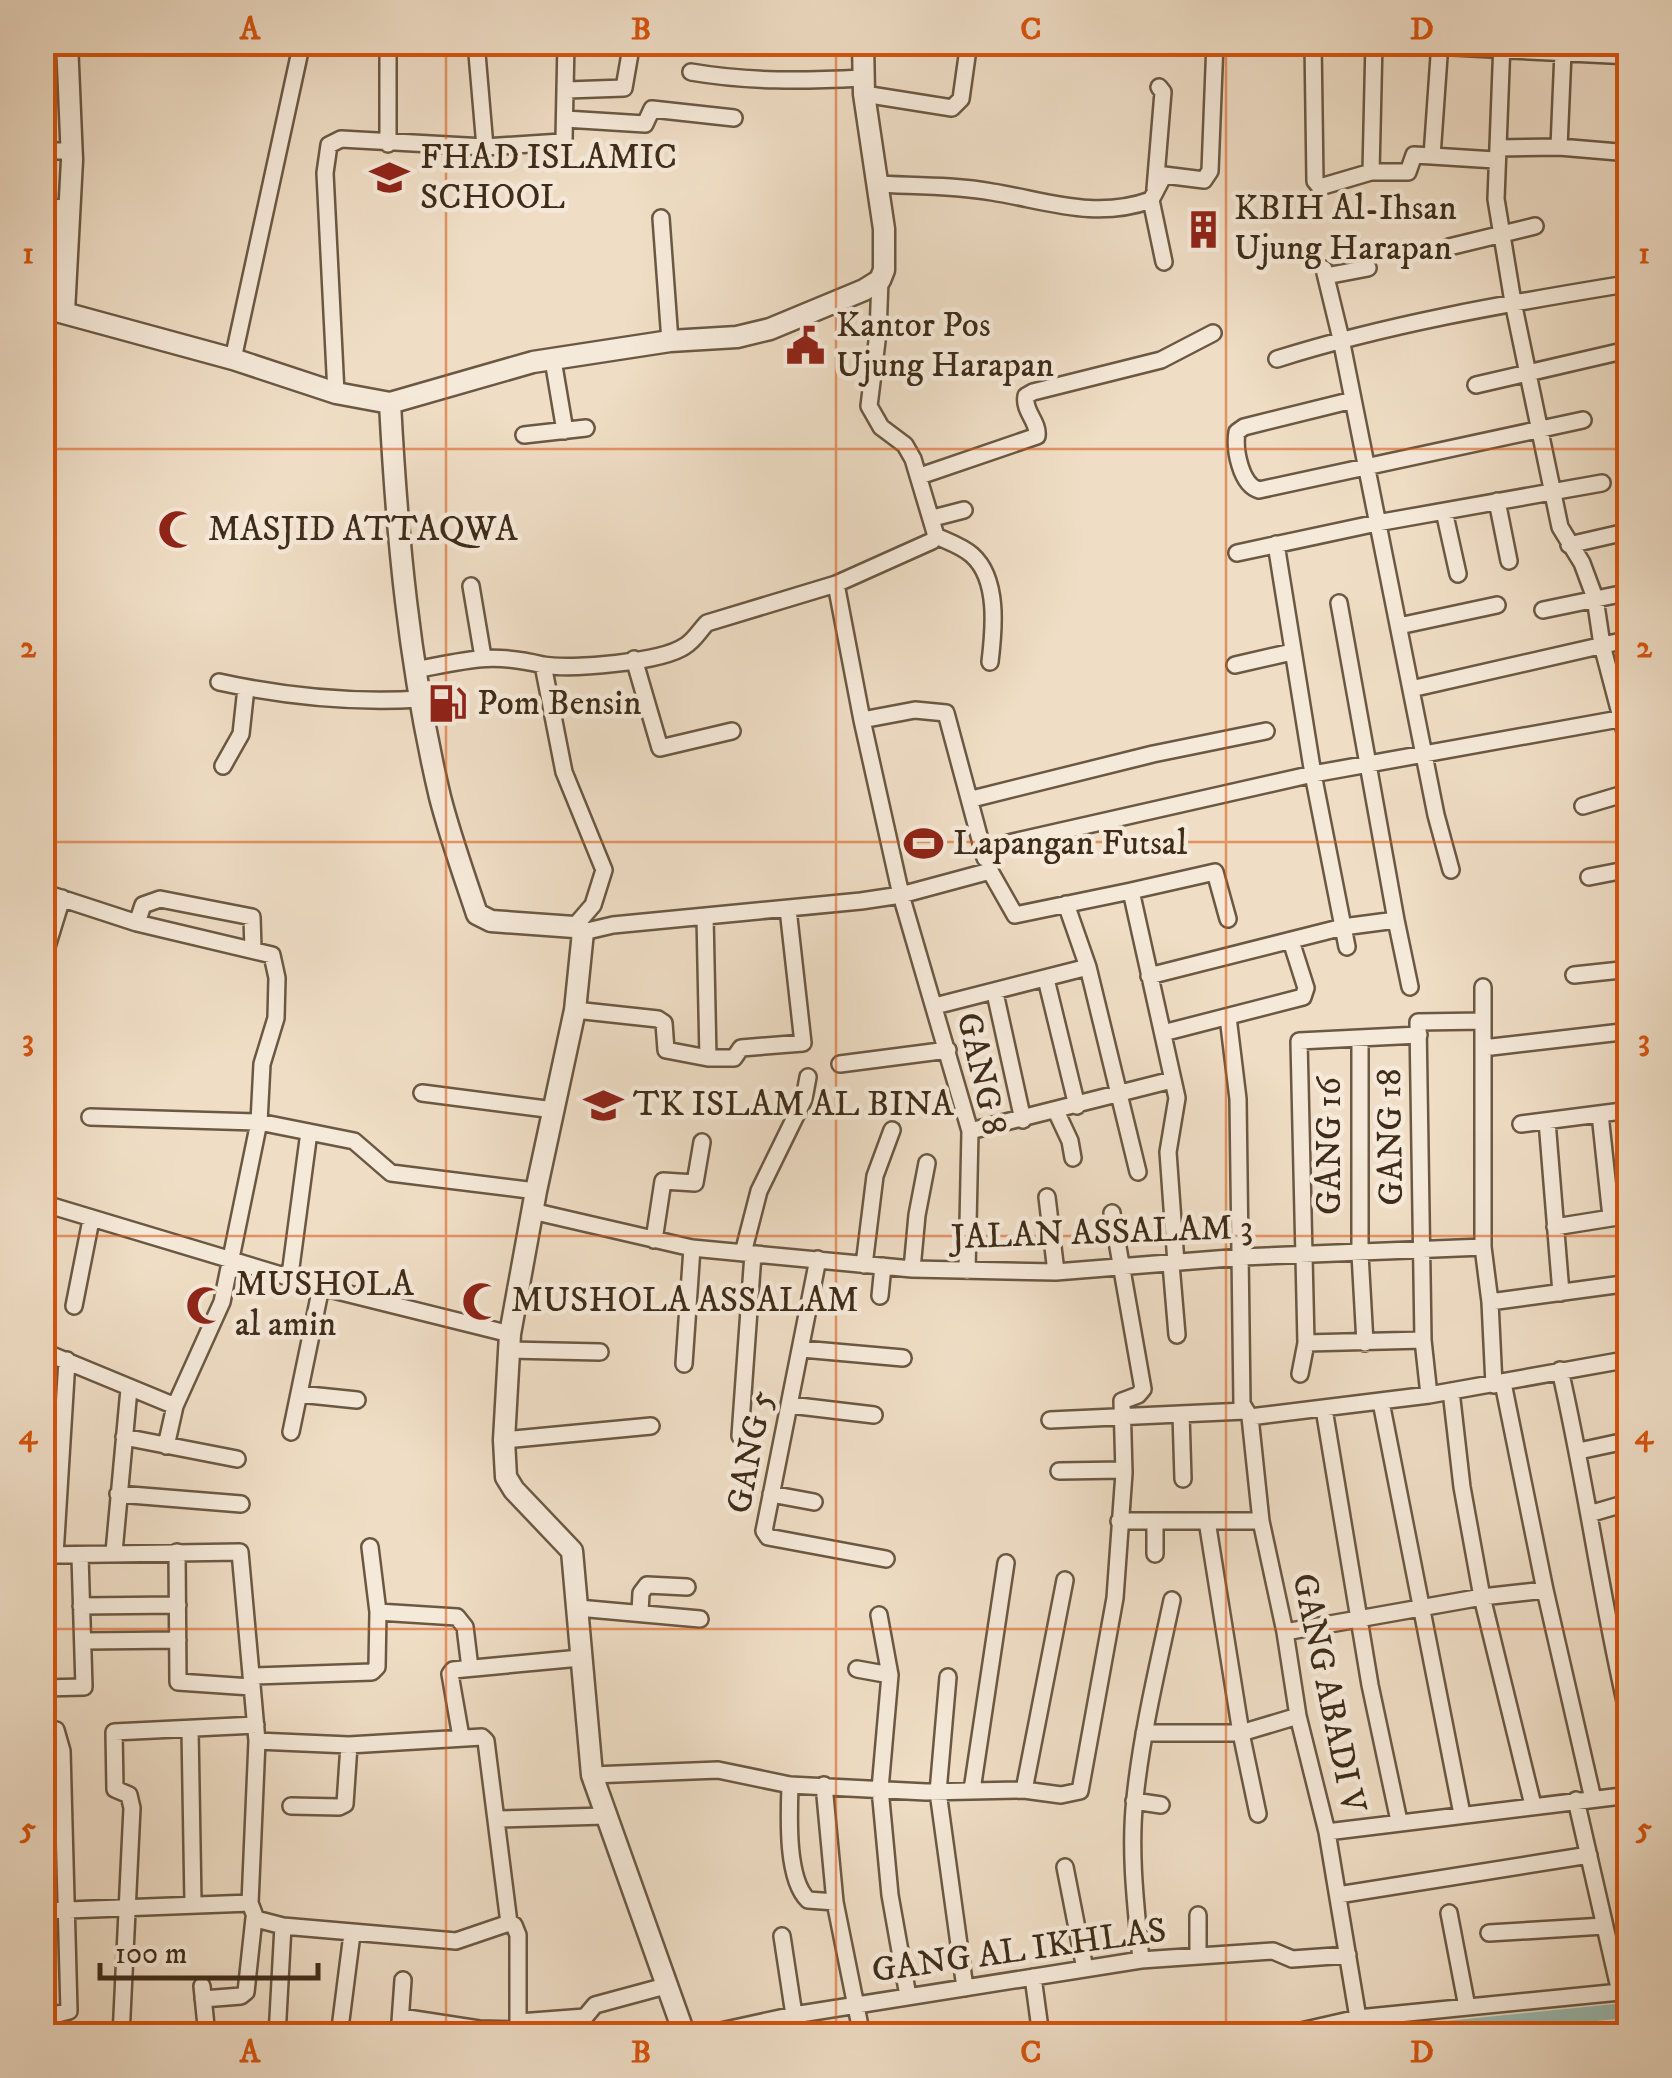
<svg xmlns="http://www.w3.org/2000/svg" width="1672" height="2078" font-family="'IM FELL DW Pica',serif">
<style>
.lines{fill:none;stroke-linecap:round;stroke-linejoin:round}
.canal{stroke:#9abcb4;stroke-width:15}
.minor-casing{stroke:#6b5843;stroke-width:20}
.tertiary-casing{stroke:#6b5843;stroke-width:25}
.minor{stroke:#f5e9d9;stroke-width:15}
.tertiary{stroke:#f5e9d9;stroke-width:20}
.grid{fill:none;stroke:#d7540d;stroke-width:2.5;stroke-opacity:0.55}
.labels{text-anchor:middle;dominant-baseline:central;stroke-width:9;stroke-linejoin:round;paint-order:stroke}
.poi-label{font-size:35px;fill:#3f2c18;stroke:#f5e9d9;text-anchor:start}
.street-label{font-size:35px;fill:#3f2c18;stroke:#f5e9d9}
.neatline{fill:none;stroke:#d7540d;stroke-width:4}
.grid-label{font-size:32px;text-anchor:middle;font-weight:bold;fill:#d7540d}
</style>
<rect width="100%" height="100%" fill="#efddc5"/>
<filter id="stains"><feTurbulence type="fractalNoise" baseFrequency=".002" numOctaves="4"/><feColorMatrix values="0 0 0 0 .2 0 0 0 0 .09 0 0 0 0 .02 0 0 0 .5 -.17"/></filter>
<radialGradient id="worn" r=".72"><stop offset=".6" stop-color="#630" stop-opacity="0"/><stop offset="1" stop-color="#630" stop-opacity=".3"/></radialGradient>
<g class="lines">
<!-- canal -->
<path class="canal" d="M1372 2036 1630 2010"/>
<defs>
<path id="minor" d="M476 42 485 147
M1313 42 1315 181 1320 187 1371 172 1374 42
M1440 42 1432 156 1495 160
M1502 42 1496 199 1513 302 1560 527 1582 563 1595 598 1602 645 1630 751
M1374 43 1630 56
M691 72C749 82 804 81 862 78
M567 90 624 88 632 42
M864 94 952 108 961 99 969 42
M565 119 645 124 652 109 734 118
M388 144V42
M1559 147 1630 153
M1499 148 1559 147 1563 52
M42 151H62
M1371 172H1408L1414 155 1432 156
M876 184C914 186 954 185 992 192 1048 201 1095 220 1151 200L1164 175 1204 180 1210 171 1215 42
M1155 189 1163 92 1159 87
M1151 200 1164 262
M661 218 670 341
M1449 247 1535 226
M1324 269 1341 339 1436 815 1451 870
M1326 276 1368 268
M880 280 878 333 869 406 881 427 905 445 913 459 936 536
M233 359 302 42
M1277 359C1388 324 1504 304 1620 285
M553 360 565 431
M1476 385 1627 350
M336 393 325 173 329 145 341 139 485 147 561 142 564 139 566 42
M1353 400 1244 427 1237 432C1234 450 1241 485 1259 490L1583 420
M524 435 586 428
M920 476 1037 436C1039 422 1023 411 1026 396L1033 392 1161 360 1213 333
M1497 501 1509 561
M1444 511 1458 574
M933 518 964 510
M936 536C949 542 962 546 972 555 999 579 994 629 990 662
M1276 544 1313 774 1347 947
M1569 545 1630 531
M1237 553 1377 523 1602 483
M836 584 862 720 901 895 970 1131 967 1271
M471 586 483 657
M1543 610 1630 592
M1399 626 1497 605
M634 659 660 748 732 731
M543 665C572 670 662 662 685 646 695 640 699 631 707 623L836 584 932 541 936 536
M1235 665 1292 652
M415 670C467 660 491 652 543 665L564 772 604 870 593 905 574 927
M219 682C283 696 355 703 420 699
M1411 689 1630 639
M862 720 915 710 946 713 985 858
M223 766 241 734 246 688
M972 799 1153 754 1266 731
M1583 806 1630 792
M982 849 1313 774 1630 717
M1589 877 1630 869
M1131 891 1215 872 1228 919
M42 892 137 923 272 955 277 978 276 1018 262 1064 259 1122 222 1302 175 1406 166 1446
M1066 904 1088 967 1138 1172
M705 916 708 1058
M1396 920 1410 987
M137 923 143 905 160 899 252 917 253 949
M583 932 613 925 861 901 901 895 990 871 1015 915 1131 891 1177 1098 1168 1152 1176 1263
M42 963 62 898
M1574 975 1630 969
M1149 976 1343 927 1396 920 1339 603
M1046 979 1077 1106
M1483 987V1048
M995 993 1023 1120
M935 1006 1088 967
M575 1010 658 1019 664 1023 666 1050 708 1058H734L741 1048 803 1043 788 909
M1228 1017 1238 1099 1242 1404 1250 1417
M1163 1033 1303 997 1306 988 1291 941
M1360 1038V1254L1365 1343
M840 1064 948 1050
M422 1093 554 1110
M1056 1111 1070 1141 1073 1158
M1600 1114 1611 1217
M90 1117 259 1122 354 1141 391 1173 536 1191
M1547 1121 1561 1293
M1521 1124 1630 1110
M970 1131 1172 1080
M1047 1197 1056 1272
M42 1203 321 1287 510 1334
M532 1211 692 1248 912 1269 1056 1272 1242 1257 1483 1247 1490 1302 1494 1385
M1555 1227 1630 1215
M654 1240 663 1181 695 1183 702 1142
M1483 1247V1048L1630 1031
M743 1253 759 1191 804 1099 808 1077
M818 1259 764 1531 768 1537 886 1559
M1171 1264 1177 1335
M864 1265 875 1176 892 1130
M912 1269 917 1215 927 1163
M290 1275 309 1132
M880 1296 883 1266
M1490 1302 1630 1283
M74 1306 91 1220
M1306 1343 1423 1340
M802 1349 903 1358
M509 1350 600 1352
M42 1351 175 1406
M684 1364 692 1248
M1560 1370C1587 1487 1602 1606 1630 1723
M1300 1374 1306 1343 1299 1041 1419 1035
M1503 1383 1545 1590
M1451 1391 1462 1487 1482 1597 1533 1805
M299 1394 357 1400
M1429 1395 1423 1340 1418 1022 1483 1021
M1381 1402 1462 1814
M790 1405 874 1415
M1324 1409 1370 1685 1399 1821
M1181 1414 1183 1479
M1250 1417 1261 1521 1285 1632 1298 1716 1327 1832 1358 2018
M1250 1417 1429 1395 1630 1359
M1050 1420 1245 1411
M291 1432 321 1287
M740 1436 753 1254
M124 1437 237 1459
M504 1440 651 1426
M1579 1451 1630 1440
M1059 1471 1124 1470
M118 1494 241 1504
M771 1494 814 1502
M1589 1514 1630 1502
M1119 1521H1261
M1207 1521 1241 1733 1258 1814
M370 1547 378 1612 457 1617 465 1627 470 1668
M114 1552 129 1389
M177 1552 178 1682 251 1687
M1155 1554V1522
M42 1555 240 1552 257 1741 349 1745 482 1737 486 1741 509 1923 514 1925 518 1935V2036
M55 1555 67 1360
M81 1606 178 1605
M578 1608 700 1619
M640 1613 641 1593 647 1585 687 1587
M879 1615 890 1675
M1285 1632 1482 1597 1545 1590 1593 1799
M85 1641 178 1640
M857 1669 890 1675 880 1789 890 1895 908 1996
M251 1676 372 1672 377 1667 378 1612
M948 1677 938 1792 965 1988
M42 1688 84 1687 80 1556
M42 1726 56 1730 62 1751 69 2011 54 2015 52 2036
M190 1729 193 1903
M1144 1733H1241L1298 1716
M461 1737 450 1674 453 1670 580 1658
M592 1775 718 1770 790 1785 926 1792 1024 1790 1061 1795 1080 1791 1115 1598 1124 1473 1122 1401 1138 1395 1143 1389 1112 1213
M790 1785C789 1816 786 1879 808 1900L835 1902
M824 1785 835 1902 862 2036
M972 1790 1006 1563
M1024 1790 1065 1580
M1576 1800 1620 1992
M1134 1801 1161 1805
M291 1806 339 1807 345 1804 349 1745
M497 1819 605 1816
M1327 1832 1630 1795
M1065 1867 1085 1969
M1338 1895 1589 1855
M250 1903 257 1741
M42 1911 250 1903 256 1919 283 1926 456 1941 509 1923
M1449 1913 1467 2007
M1198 1915V1956
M1489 1933 1604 1926
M782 1936 794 2015
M1141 1960C1136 1907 1129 1852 1135 1798 1142 1731 1158 1666 1172 1600
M1033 1977 1041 2036
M202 1986 207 2036
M203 1999 241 1996 246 1992 254 1918
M401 2017 479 2029 519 2030
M519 2022 585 2017 595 2005 669 1985
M121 2036 132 1808 129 1795 115 1789 114 1732 256 1725
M277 2036 283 1926
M339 2036 352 1934
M399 2036 403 1980
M698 2036 794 2015 1141 1960 1273 1951 1292 1959 1348 1955
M1279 2036 1358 2018 1630 1991"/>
<path id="tertiary" d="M42 307 233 359 336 393 390 403 533 362 670 341 737 337 770 329 864 290 880 280 884 270V229L864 94 863 42
M44 307 58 210
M64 312 72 160 67 42
M390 403C397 537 409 666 440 797 450 836 464 875 477 914L491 921 574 927 583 932 575 1010 536 1191 510 1334 504 1440 506 1477 514 1490 572 1551 592 1775 685 2036"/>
</defs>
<!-- minor casing -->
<use href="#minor" class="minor-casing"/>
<!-- tertiary casing -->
<use href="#tertiary" class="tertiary-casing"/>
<!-- minor -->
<use href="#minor" class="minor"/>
<!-- tertiary -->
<use href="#tertiary" class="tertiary"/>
</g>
<!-- grid -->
<path class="grid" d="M446 42V2036M836 42V2036M1226 42V2036M42 449H1630M42 842H1630M42 1236H1630M42 1629H1630"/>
<!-- icons -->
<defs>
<symbol id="school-bare" viewBox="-9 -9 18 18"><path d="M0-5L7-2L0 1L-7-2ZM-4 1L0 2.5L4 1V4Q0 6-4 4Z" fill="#8f2418" stroke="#f5e9d9" stroke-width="2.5" paint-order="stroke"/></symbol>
<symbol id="building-bare" viewBox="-9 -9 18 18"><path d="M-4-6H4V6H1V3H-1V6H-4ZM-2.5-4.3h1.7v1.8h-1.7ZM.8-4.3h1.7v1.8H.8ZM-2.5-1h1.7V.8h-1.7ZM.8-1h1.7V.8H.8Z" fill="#8f2418" stroke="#f5e9d9" stroke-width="2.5" paint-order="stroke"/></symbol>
<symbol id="civic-bare" viewBox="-9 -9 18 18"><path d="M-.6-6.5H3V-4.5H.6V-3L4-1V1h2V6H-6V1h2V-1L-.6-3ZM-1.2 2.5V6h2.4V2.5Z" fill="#8f2418" stroke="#f5e9d9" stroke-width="2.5" paint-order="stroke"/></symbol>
<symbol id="mosque-bare" viewBox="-9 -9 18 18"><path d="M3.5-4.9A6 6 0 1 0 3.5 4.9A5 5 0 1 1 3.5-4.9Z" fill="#8f2418" stroke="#f5e9d9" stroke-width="2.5" paint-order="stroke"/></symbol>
<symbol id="fuel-bare" viewBox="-9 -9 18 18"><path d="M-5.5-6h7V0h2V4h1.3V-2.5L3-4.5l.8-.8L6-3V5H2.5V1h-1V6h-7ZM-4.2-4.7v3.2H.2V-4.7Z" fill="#8f2418" stroke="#f5e9d9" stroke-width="2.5" paint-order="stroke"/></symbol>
<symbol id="stadium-bare" viewBox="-9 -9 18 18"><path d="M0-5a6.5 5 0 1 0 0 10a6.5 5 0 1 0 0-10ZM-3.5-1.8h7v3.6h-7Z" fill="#8f2418" stroke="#f5e9d9" stroke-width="2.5" paint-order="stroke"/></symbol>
</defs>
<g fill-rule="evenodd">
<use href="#school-bare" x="362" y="150" width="55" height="55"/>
<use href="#building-bare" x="1176" y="202" width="55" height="55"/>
<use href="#civic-bare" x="778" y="318" width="55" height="55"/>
<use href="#mosque-bare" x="150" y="502" width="55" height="55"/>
<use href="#fuel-bare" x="420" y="676" width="55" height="55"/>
<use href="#stadium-bare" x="896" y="816" width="55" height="55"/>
<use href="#school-bare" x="576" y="1078" width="55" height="55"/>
<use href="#mosque-bare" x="454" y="1274" width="55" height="55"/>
<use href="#mosque-bare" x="178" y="1278" width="55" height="55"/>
</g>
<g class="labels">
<!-- poi labels -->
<g class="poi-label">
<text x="420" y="158">FHAD ISLAMIC<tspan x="420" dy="40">SCHOOL</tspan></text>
<text x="1234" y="209">KBIH Al-Ihsan<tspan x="1234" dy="40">Ujung Harapan</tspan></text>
<text x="836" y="326">Kantor Pos<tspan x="836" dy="40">Ujung Harapan</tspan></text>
<text x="208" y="530">MASJID ATTAQWA</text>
<text x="477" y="704">Pom Bensin</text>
<text x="953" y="844">Lapangan Futsal</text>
<text x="633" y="1105">TK ISLAM AL BINA</text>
<text x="235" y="1285">MUSHOLA<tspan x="235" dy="40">al amin</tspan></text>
<text x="511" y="1301">MUSHOLA ASSALAM</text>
</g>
<!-- street labels -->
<g class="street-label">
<text transform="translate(981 1074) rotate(77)">GANG 8</text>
<text transform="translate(1391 1137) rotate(-91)">GANG 18</text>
<text transform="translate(1330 1146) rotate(-90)">GANG 16</text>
<text transform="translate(1102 1233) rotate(-2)">JALAN ASSALAM 3</text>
<text transform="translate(751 1452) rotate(-79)">GANG 5</text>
<text transform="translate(1328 1693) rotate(78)">GANG ABADI V</text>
<text transform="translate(1019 1951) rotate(-8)">GANG AL IKHLAS</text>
</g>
</g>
<!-- margin -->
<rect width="1672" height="2078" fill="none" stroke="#efddc5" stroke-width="110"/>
<!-- scale -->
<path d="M100 1963v15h218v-15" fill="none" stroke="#3f2c18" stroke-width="5"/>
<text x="115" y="1963" font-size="30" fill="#3f2c18" stroke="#f5e9d9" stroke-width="8" paint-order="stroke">100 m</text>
<rect x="55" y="55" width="1562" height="1968" class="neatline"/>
<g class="grid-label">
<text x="250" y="39">A</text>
<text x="641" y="39">B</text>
<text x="1031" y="39">C</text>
<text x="1422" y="39">D</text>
<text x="28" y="263">1</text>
<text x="1644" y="263">1</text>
<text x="28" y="657">2</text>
<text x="1644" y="657">2</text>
<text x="28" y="1050">3</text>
<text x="1644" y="1050">3</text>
<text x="28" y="1444">4</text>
<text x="1644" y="1444">4</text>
<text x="28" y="1838">5</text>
<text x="1644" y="1838">5</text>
<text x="250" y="2062">A</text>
<text x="641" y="2062">B</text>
<text x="1031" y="2062">C</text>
<text x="1422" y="2062">D</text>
</g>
<rect width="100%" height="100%" filter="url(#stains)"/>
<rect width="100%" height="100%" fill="url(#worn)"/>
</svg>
